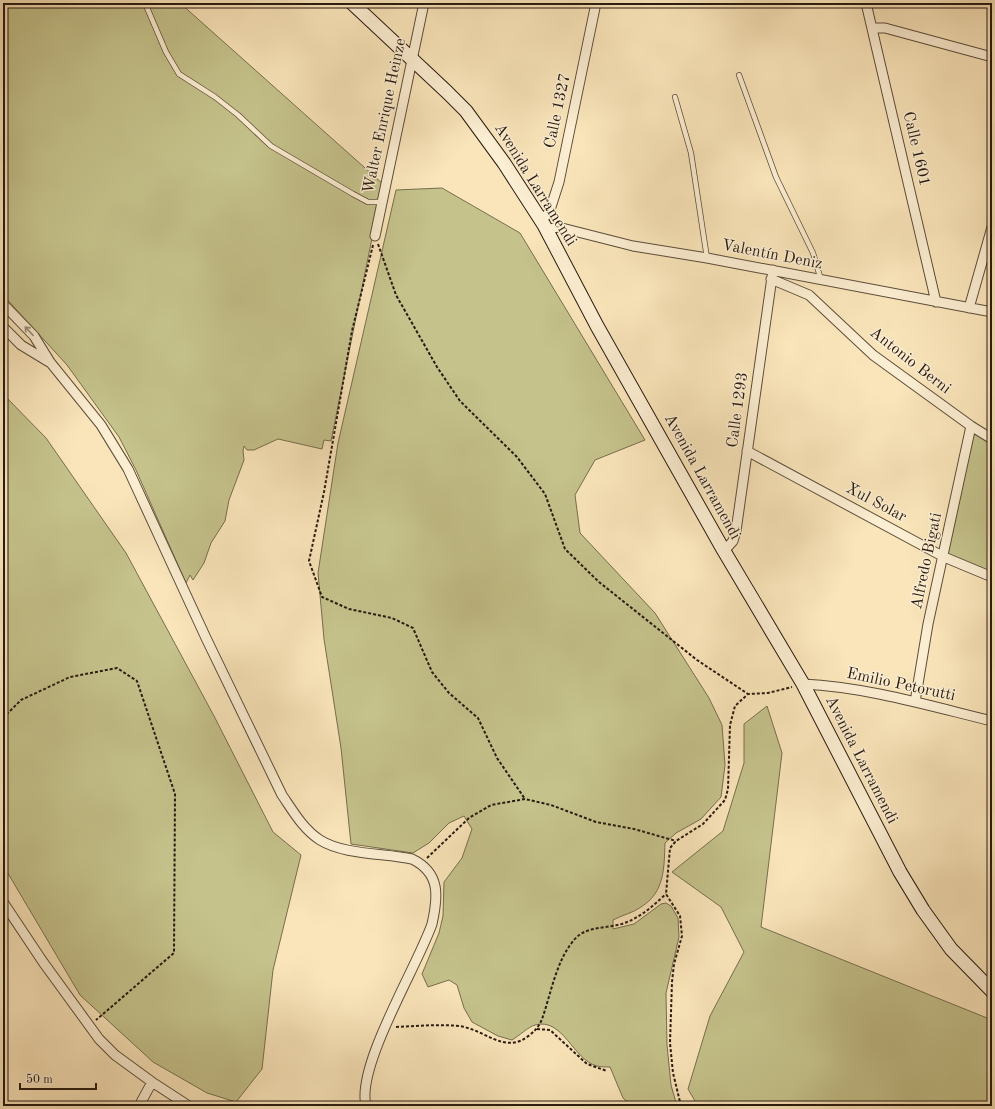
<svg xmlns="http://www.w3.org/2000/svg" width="995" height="1109" font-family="'Old Standard TT',serif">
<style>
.green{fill:#c5c28b;stroke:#766e4e}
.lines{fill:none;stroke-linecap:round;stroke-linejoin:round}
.lane-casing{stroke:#5c4d3a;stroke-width:6}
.street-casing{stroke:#5c4d3a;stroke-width:11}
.secondary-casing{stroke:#281a10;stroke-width:15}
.path{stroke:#281a10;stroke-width:2;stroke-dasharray:3 2;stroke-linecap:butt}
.lane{stroke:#fceed2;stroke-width:4.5}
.street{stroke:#fceed2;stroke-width:9}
.secondary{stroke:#fceed2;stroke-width:13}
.oneway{stroke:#9d8f7b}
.labels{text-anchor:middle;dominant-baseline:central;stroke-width:3;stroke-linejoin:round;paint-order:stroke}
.street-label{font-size:16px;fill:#281a10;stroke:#fceed2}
</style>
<rect width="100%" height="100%" fill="#fae5ba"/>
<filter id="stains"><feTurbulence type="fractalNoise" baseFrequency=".005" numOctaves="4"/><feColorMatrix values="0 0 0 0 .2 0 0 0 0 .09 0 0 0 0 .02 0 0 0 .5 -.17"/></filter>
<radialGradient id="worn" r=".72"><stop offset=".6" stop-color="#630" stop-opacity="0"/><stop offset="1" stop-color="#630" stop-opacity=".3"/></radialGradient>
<!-- green -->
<path class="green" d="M3 3H180L383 184 331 441 324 440 322 449 278 439 254 450H247L244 446 243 451 244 460 229 500 225 521 211 543 204 563 193 580 190 575 186 583 136 470 119 437 67 365 3 295Z
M442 188 520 233 645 440 595 460 575 495 580 533 655 613 709 698 722 725 725 765 721 797 701 819 676 833 665 843C664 868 665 892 641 907 633 913 622 915 613 920V929L634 924 661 904 666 903 671 906 678 918 679 937 666 993 667 1045 671 1085 677 1106H632L623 1098 610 1067C606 1067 601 1067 597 1066 573 1060 563 1017 535 1025 528 1027 519 1036 512 1040L498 1036 472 1022 464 1008 457 985 449 980 428 987 422 974 439 933 443 916 444 882 462 858 472 829 464 816 449 823 429 843 413 853 351 844 341 748 324 639 318 573 338 443 396 190Z
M3 394 46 438 126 553 214 716 273 832 301 855 273 970 262 1069 236 1102 207 1093 153 1062 80 995 3 865Z
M971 426 992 439V577L944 557Z
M767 706 782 753 761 927 992 1020V1106H698L688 1089 710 1016 744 952 721 907 672 872 723 831 744 763V724Z"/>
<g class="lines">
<defs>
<path id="lane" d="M145 3 166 52 179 74 215 97 238 115 271 146 353 194 368 202H382
M739 75 776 177 813 253 821 280
M675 97 691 153 707 258"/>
<path id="street" d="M866 3 936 302
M873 28H885L992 57
M541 220 549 213 559 182 596 3
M546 230 558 227 633 246 707 258 992 312
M375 236 424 3
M771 279 809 295 873 355 971 426 992 439
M3 304 34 336 50 362 101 425 128 469 206 638 282 795C293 811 303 829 320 840 344 855 384 853 412 859 441 873 438 897 432 924 417 967 356 1066 366 1106
M969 308 992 227
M3 327 21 345 49 362
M747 451 944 557 992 577
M724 551 733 541 736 531 773 270
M803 684C867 687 930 706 992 721
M915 702 928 624 971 426
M3 902 43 962 99 1039 115 1055 152 1082 189 1106
M139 1106 152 1082"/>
<path id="secondary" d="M352 3 447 92 466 111 504 163 544 225 597 326 724 551 803 684 900 872 923 910 951 949 992 991"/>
</defs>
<!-- lane casing -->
<use href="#lane" class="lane-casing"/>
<!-- street casing -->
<use href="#street" class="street-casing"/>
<!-- secondary casing -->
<use href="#secondary" class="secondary-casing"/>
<!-- path -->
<path class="path" d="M378 244 396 295 437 367 460 401 517 457 545 494 565 549 599 582 697 660 748 694
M373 245 352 331 324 492 309 561 322 597 349 609 392 618 413 628 432 672 449 693 478 718 497 758 525 799
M3 718 21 700 70 677 117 668 137 681 175 794 174 953 96 1020
M427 858 469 818 491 805 525 799 551 805 596 822 634 829 676 841
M396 1027C417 1026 438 1024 459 1026 484 1029 504 1054 527 1037 534 1032 539 1027 542 1019 551 994 556 961 574 940 587 924 609 930 627 922 642 916 654 905 666 894
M537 1029 550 1030 587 1064 607 1071
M681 1106 673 1073 670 1043 672 982 674 964 682 936 680 916 666 894 670 848 676 841 703 824 725 800 728 789 730 725 735 706 748 694 768 693 792 687"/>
<!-- lane -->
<use href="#lane" class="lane"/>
<!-- street -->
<use href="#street" class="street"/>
<!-- secondary -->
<use href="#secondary" class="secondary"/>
</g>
<!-- one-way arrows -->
<defs><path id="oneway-shaft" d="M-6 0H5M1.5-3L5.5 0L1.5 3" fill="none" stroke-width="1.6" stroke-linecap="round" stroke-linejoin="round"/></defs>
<use class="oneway" href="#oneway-shaft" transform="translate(29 331) rotate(-133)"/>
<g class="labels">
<!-- street labels -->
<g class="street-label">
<text transform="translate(558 111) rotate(-78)">Calle 1327</text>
<text transform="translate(385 116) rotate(-78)">Walter Enrique Heinze</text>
<text transform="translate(916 149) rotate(77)">Calle 1601</text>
<text transform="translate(535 185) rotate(58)">Avenida Larramendi</text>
<text transform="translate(772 255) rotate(11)">Valentín Deniz</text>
<text transform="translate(910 361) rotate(38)">Antonio Berni</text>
<text transform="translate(738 410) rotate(-82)">Calle 1293</text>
<text transform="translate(702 477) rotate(61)">Avenida Larramendi</text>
<text transform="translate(876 503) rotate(28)">Xul Solar</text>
<text transform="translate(927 561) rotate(-78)">Alfredo Bigati</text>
<text transform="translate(901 685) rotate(12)">Emilio Petorutti</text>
<text transform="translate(861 760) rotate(63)">Avenida Larramendi</text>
</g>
</g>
<!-- margin -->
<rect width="995" height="1109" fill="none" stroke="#fae5ba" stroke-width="16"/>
<rect x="4" y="4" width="987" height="1101" fill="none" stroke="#281a10" stroke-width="2"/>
<rect x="8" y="8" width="979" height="1093" fill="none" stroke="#281a10"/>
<!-- scale -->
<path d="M20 1083v6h76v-6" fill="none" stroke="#281a10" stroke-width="2"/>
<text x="26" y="1083" font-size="12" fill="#281a10" stroke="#fceed2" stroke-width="3" paint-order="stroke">50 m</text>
<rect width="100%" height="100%" filter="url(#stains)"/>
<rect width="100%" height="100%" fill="url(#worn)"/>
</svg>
